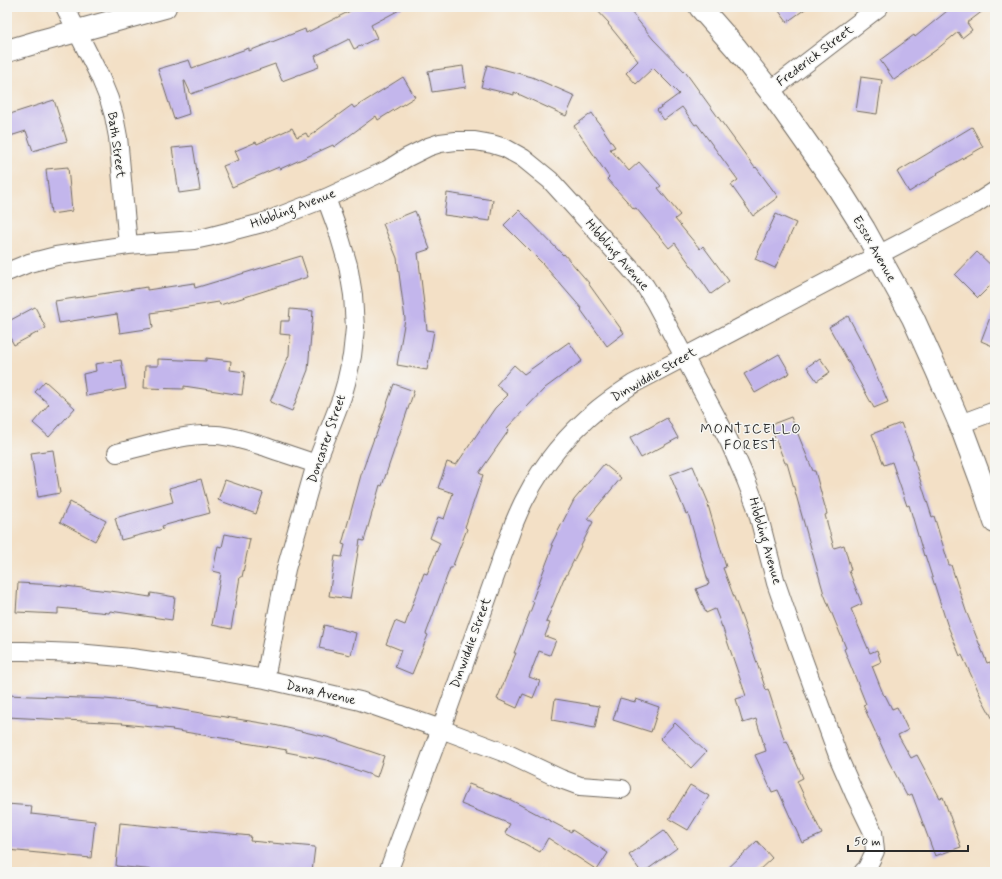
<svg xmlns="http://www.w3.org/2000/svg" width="1002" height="879" font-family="Mynerve,sans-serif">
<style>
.building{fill:#c3b6ec}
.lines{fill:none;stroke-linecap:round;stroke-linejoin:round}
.minor-casing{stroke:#716a61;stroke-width:20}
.tertiary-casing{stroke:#716a61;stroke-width:24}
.minor{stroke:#fff;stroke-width:18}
.tertiary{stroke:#fff;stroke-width:22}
.labels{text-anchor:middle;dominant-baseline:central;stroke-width:3;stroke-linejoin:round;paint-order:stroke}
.street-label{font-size:13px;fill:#2b2b2b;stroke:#f6f6f2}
.neighbourhood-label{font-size:14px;letter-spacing:1px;fill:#2b2b2b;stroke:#f6f6f2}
</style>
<rect width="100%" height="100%" fill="#f6f6f2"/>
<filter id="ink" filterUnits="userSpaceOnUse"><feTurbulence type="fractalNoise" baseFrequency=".025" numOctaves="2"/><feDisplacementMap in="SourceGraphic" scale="8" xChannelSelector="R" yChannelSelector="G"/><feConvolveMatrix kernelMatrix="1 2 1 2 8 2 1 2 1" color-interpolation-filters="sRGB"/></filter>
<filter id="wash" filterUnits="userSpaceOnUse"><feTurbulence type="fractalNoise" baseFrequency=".012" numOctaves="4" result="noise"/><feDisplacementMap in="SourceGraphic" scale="16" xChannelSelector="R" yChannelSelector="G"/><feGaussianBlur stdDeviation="0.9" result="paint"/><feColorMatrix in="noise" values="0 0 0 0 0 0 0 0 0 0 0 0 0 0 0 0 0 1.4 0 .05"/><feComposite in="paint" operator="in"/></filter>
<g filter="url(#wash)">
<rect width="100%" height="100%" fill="#f3e0c6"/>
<g id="blocks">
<!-- building -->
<path class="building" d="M358 7H405L371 25 377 38 354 49 349 39 315 56 319 67 282 81 275 64 191 94 185 81H184L189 114 174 119 158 69 189 60 192 68 249 48V51L305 29 306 33Z
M594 7H627L653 39 686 73 755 168 756 167 778 197 753 216 731 185 738 180 697 124 695 125 682 107 664 120 657 110 679 94 653 68 636 84 626 73 638 61 608 24 609 23Z
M776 7H808L787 22Z
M952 7H988L967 23 972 30 962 38 958 32 936 50 894 80 880 60 914 35 915 37Z
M487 65 532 77 575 96 566 116 514 92V95L481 87Z
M463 66 466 87 432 92 428 71Z
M403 77 415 97 378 120 376 116 334 147 333 145 280 169 279 167 232 187 223 166 239 160 235 151 256 142 257 144 292 128 297 137 306 133 308 137 352 105 354 108Z
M861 77 882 80 877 114 856 111Z
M54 100 67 141 33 151 26 131 7 137V115Z
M592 113 615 147 610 149 629 171 639 162 661 186 658 188 680 215 675 219 700 249 703 246 729 281 711 294 675 243 669 248 636 208 634 209 607 179 609 177 574 126Z
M972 127 983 147 937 173 938 174 909 192 897 172Z
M193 146 200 190 179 193 172 148Z
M68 167 72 211 51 214 46 169Z
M447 193 493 200 490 221 444 215Z
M519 210 563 255 564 254 589 283H588L624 333 607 346 581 310 582 309 542 263 504 225Z
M415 211 430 249 418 253 427 330 434 331 427 370 397 365 405 319 397 258 383 224Z
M776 214 796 223 775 268 755 259Z
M977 252 995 269V281L978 298 955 275Z
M301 256 308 277 220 305 219 302 151 313 153 328 120 333 117 314 59 323 55 301 147 287V290L194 283 195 288Z
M35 307 46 328 14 345 7 332V322Z
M994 307H995V347L981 341Z
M290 309 313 311 308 370 292 411 270 402 289 355 290 335 280 334 281 321H289Z
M848 316 863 344 888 402 874 408 829 327Z
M569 342 582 361 545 388 507 428 509 430 479 473 483 475 465 527 467 529 452 568H450L426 634 428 635 412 674 395 667 401 650 386 644 395 621 405 625 424 573 427 574 440 543 430 538 438 517 444 519 453 493 438 488 447 462 456 465 495 408 508 395 496 385 514 365 524 374Z
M779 354 790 373 755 393 744 374Z
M206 358 231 361 230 370 245 372 242 395 184 386V389L144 388 145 366H158V359L206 361Z
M820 358 830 372 817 381 807 367Z
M121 360 126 389 86 396 83 374 96 371 95 364Z
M45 381 75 408 49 437 33 423 49 404 35 392Z
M394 384 414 391 382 486 380 485 364 541 360 540 350 599 329 596 335 556 342 557 345 545 342 544 361 475 374 438H375Z
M791 417 813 471H815L827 514 825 515 834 548 844 545 851 570 849 571 862 604 851 609 870 653 877 650 881 662 872 666 884 696 885 695 892 709 897 707 908 730 898 735 911 758 917 755 940 798 943 797 961 847 935 856 912 794 907 796 889 762 863 705 866 704 844 649 846 648 824 594 787 463H785L770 425Z
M667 418 678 438 641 458 630 438Z
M901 423 913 454H912L932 517 934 516 949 565H951L966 611 987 663 990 662 995 674V723L982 699 962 655 960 656 947 624 925 555 924 556 909 505 907 506 892 462 884 465 872 434Z
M53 450 60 493 38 497 31 453Z
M604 464 621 478 587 519 593 522 565 578H564L546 622 550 623 545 636 556 640 550 655 539 651 529 677 540 681 533 698 523 694 517 708 497 699 516 653H514L534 602 532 601 553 546 551 545 574 500Z
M693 466 709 504 708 505 726 567 723 568 743 621 766 690 768 689 785 742 787 741 803 778 797 781 822 834 802 843 778 790 772 792 755 755 766 751 756 719 743 723 736 699 746 696 722 626V627L715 609 706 613 696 589 709 584 688 513 686 514 670 475Z
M201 479 210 513 162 526 163 529 121 540 115 518 173 502 169 488Z
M225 480 263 493 256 514 218 500Z
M70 502 106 521 95 541 60 522Z
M225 534 250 539 242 577H240L231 629 212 625 221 573 213 571 218 546 222 547Z
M18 583 56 585 118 592 150 597 151 593 175 597 172 620 110 611 109 613 58 608V614L16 612Z
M324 625 356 633 351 655 319 648Z
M7 695 105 699 158 704V706L274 725 331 738 384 756 377 777 327 760 286 752 287 750 228 740V739L172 730 173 729 122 724 123 723 7 717Z
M620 698 635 702 636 699 659 707 651 732 613 720Z
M555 699 599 706 595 728 552 720Z
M675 723 706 752 691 768 660 739Z
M469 784 509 799 571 832 572 830 608 853 597 870 548 838 540 852 505 833 510 824 461 804Z
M690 785 709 796 688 830 669 819Z
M7 804 32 806 31 814 95 821 91 858 7 850Z
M120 823 251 836 250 841 315 847 312 872H173L116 866Z
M664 830 677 848 644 872H641L629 855Z
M757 841 772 858 757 872H724Z"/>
</g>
</g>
<g filter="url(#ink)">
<use href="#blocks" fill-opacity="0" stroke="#716a61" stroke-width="1"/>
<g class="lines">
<defs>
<path id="minor" d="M65 7 100 77 109 99 114 116 118 137 128 245
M770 91 879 7
M7 272 29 263 56 256 128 245 194 240 208 237 262 223 326 198 387 170 406 158 428 147 440 143 456 141H475L492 144 505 148 523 158 550 180 629 267 645 286 655 302 729 441 746 480 756 506 776 583 788 618 840 761 854 793 873 832 875 851 867 868 863 872
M960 424 995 411
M117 453C147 446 184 433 216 435 233 436 250 442 266 447 283 453 299 458 316 464
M7 651H24L77 653 131 658 201 668 265 679 360 701 441 729 508 754 561 779 580 786 622 789
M265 679 286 569 316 464 342 397 346 383 352 356 355 328 353 295 348 265 338 231 326 198
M388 872 441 729 514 523C518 514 521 506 526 497 543 464 569 433 598 409 609 400 621 392 633 384L975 204 995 191"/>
<path id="tertiary" d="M700 7 736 48 770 91 837 186 864 229 913 318 937 371 960 424 982 483 995 522
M7 51 44 40 165 7"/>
</defs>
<!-- minor casing -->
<use href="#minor" class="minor-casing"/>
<!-- tertiary casing -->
<use href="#tertiary" class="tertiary-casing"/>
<!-- minor -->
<use href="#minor" class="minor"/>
<!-- tertiary -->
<use href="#tertiary" class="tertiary"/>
</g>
</g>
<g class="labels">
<!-- street labels -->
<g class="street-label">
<text transform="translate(815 56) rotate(-37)">Frederick Street</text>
<text transform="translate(116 145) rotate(82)">Bath Street</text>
<text transform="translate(293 209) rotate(-21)">Hibbling Avenue</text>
<text transform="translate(874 249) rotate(60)">Essex Avenue</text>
<text transform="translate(617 255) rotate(49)">Hibbling Avenue</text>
<text transform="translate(654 375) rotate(-30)">Dinwiddie Street</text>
<text transform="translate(327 439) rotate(-71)">Doncaster Street</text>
<text transform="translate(765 541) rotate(74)">Hibbling Avenue</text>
<text transform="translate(471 643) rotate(-70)">Dinwiddie Street</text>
<text transform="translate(321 693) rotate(13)">Dana Avenue</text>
</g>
<!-- neighbourhood labels -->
<g class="neighbourhood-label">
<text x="751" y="429">MONTICELLO<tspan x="751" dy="16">FOREST</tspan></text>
</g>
</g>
<!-- margin -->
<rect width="1002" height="879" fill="none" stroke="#f6f6f2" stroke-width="24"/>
<!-- scale -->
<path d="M848 845v6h120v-6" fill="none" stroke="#2b2b2b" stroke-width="2"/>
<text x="854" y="845" font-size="12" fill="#2b2b2b" stroke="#f6f6f2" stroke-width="3" paint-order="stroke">50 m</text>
</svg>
